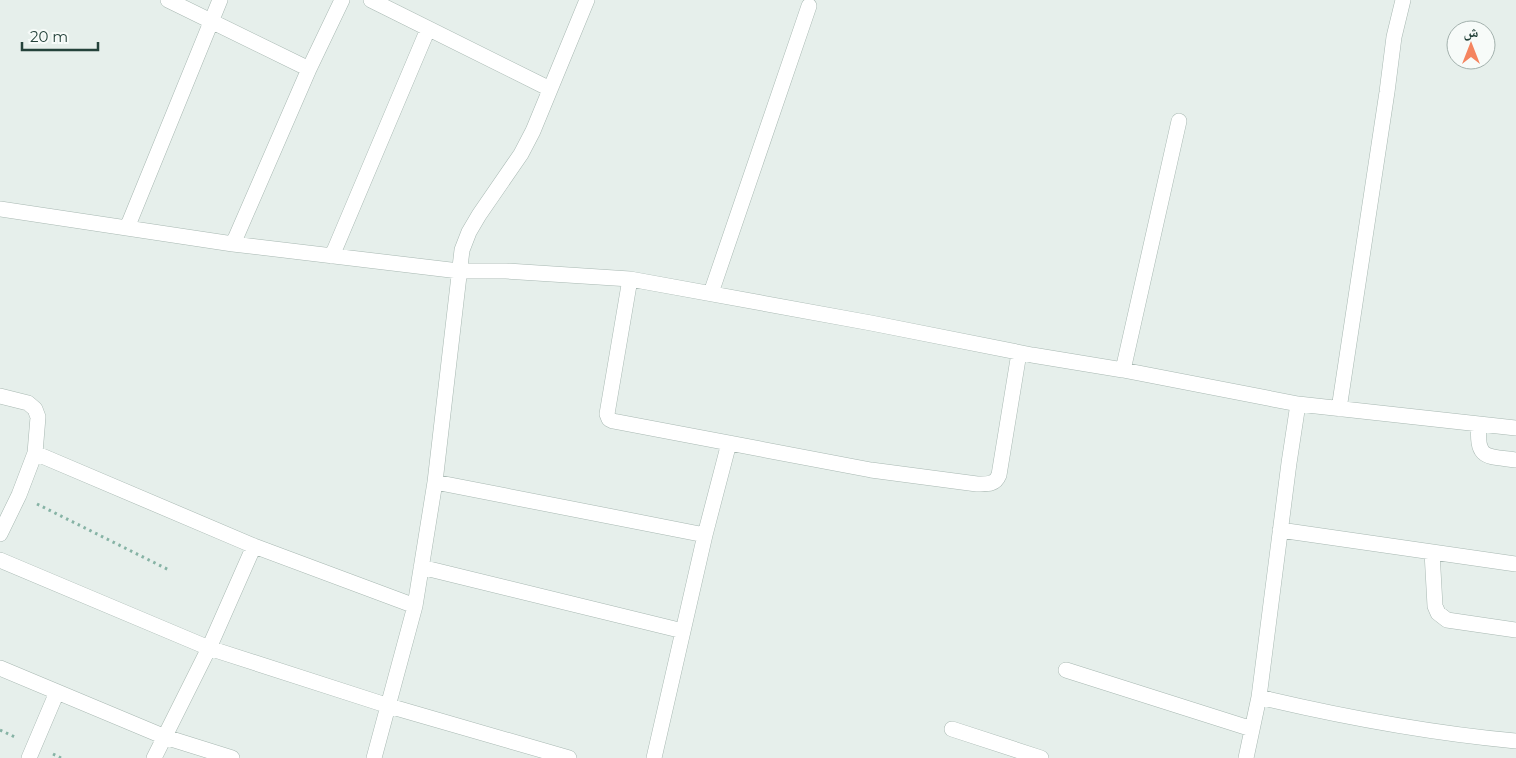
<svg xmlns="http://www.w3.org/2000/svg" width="1516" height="758" font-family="Montserrat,'Noto Naskh Arabic',sans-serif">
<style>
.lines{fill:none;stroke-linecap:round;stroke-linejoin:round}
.street-casing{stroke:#a8b8b2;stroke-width:16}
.path{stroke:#86b3a5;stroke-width:3;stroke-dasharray:2.5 4;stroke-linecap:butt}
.street{stroke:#fff;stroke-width:15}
</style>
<rect width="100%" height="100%" fill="#e6efeb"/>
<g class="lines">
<defs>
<path id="street" d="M168 0 309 69
M371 0 550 89
M0 209 233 244 459 271H506L630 279 871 323 1032 355 1123 370 1298 404 1516 428
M127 228 220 0
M233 244 309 69 342 0
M332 256 428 29
M630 279 607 414 609 419 613 421 871 470 977 484C987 484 995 485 999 475L1019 353
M711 293 809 6
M1123 370 1179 121
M0 396 28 403 35 409 38 417 35 453 19 495 0 534
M1339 409 1387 92 1394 37 1403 0
M1479 424C1476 460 1486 456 1516 460
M35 453 254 546 415 606
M435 482 462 250 469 232 479 215 521 154 533 131 587 0
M1280 530 1516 564
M1432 552 1435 606 1438 613 1447 620 1516 630
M0 560 209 648 389 706 569 758
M421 567 683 631
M0 668 165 737 232 758
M1066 670 1252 729
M1259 697C1343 717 1430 733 1516 741
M952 729 1041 758
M29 758 57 692
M154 758 209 648 254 546
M374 758 415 606 435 482 705 535
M654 758 705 535 729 443
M1246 758 1259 697 1289 463 1298 404"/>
</defs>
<!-- street casing -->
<use href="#street" class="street-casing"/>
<!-- path -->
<path class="path" d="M37 504 169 570
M0 730 15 737
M53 754 61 758"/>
<!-- street -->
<use href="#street" class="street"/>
</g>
<!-- north arrow -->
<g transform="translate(1471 45)"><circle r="24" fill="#f7fbf9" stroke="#a3b1ad"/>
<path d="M0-4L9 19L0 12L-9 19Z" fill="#f4845f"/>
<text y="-8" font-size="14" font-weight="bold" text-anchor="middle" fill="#24423a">ش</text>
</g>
<!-- scale -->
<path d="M22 42v8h76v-8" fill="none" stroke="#24423a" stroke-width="2.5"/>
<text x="30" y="42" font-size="15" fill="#24423a" stroke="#f7fbf9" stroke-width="4" paint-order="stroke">20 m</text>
</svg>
